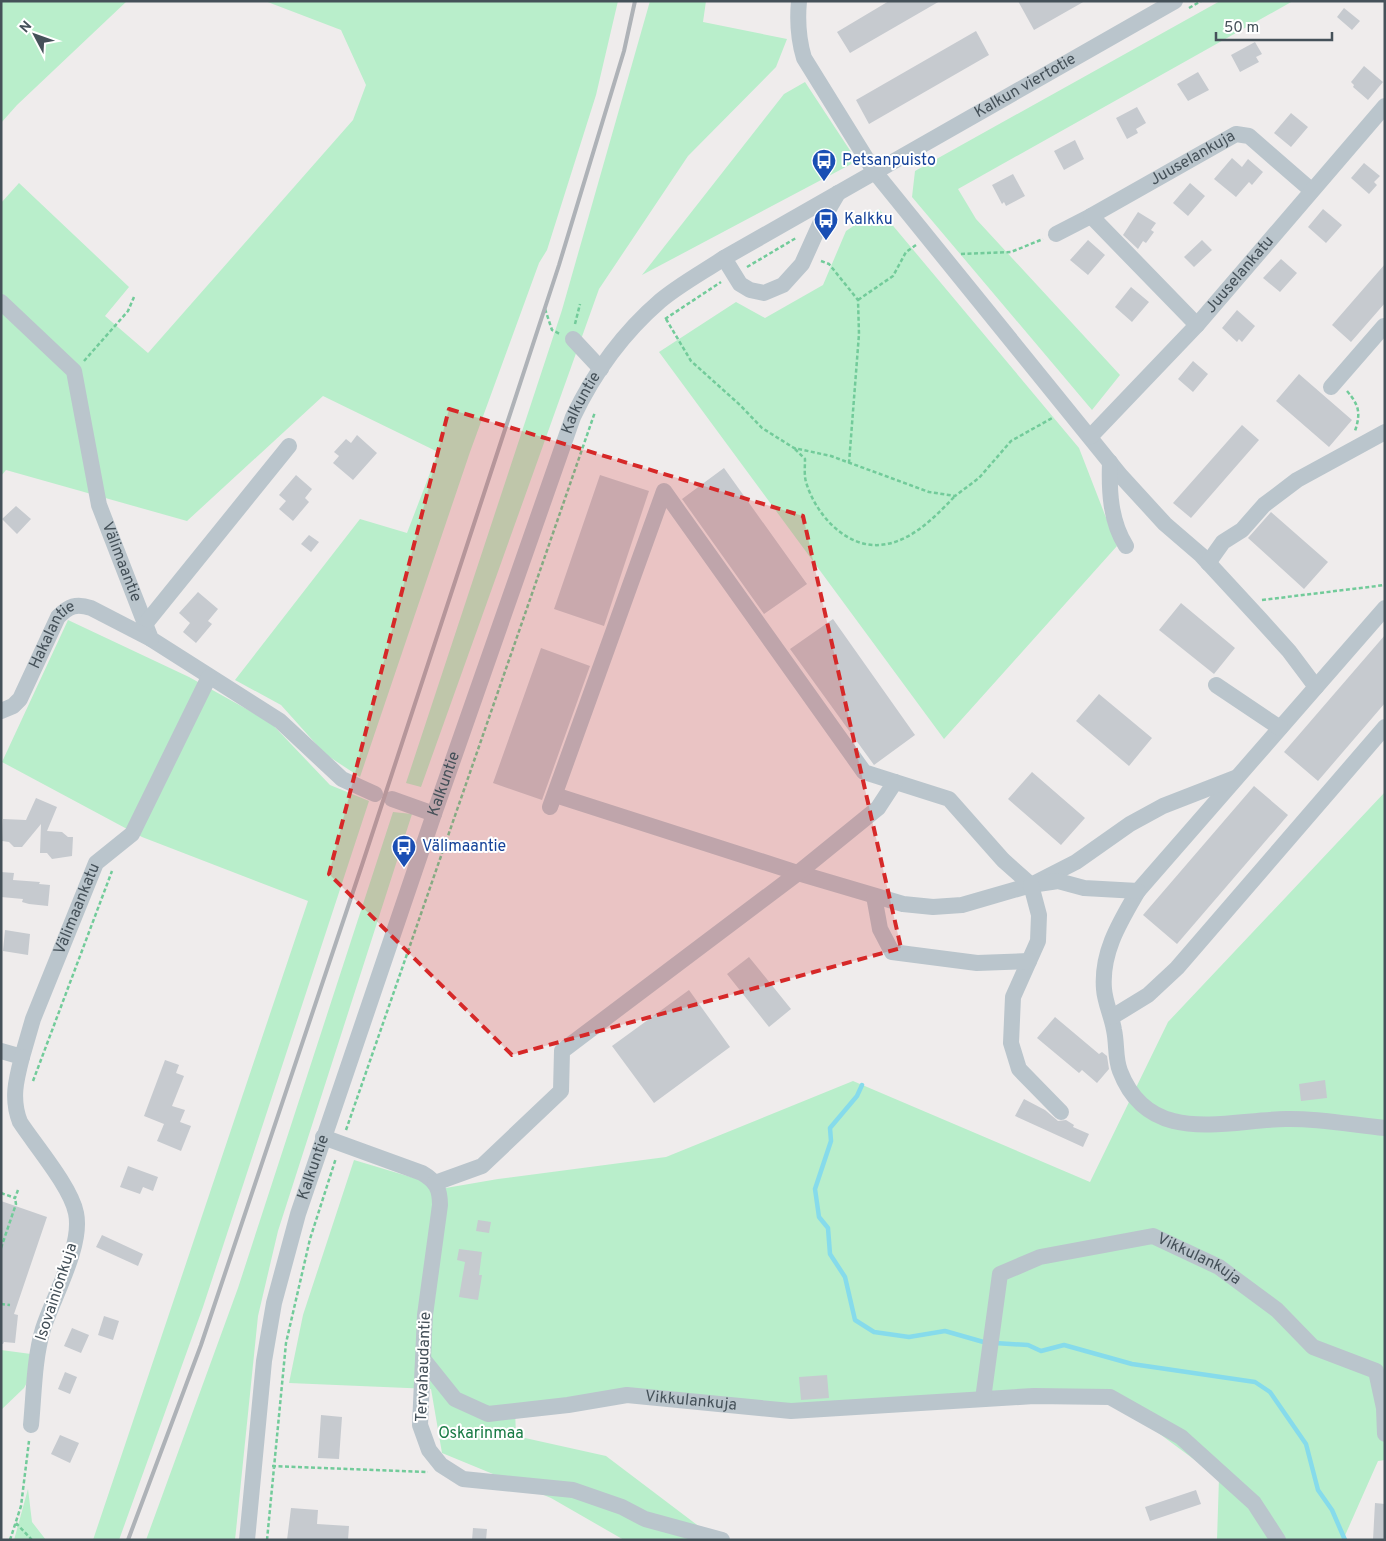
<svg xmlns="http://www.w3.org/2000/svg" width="1386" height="1541" font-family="Overpass,sans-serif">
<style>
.green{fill:#b9eecb}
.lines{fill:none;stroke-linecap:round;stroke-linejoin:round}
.stream{stroke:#86dbeb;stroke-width:4.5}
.building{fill:#c6cacf}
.path{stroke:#72cb9a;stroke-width:2.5;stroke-dasharray:4 2.5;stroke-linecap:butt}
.minor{stroke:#bac5cc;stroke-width:16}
.rail{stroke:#aeb2b7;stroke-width:4}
.marked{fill:#d62828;fill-opacity:0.2;stroke:#d62828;stroke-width:4;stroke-dasharray:10 6;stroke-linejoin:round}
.labels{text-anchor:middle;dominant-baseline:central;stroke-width:4;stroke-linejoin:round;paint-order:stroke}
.street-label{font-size:16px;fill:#455159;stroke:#fff}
.transit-label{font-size:16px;fill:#164399;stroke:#fff;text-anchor:start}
.park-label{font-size:16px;fill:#177a43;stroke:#fff}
</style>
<rect width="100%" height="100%" fill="#efecec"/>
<!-- green -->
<path class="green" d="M1 1H127L17 105 1 123Z
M265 1H618L596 95 547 250 539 263 470 452 360 777 325 754 281 705 235 680 360 519 407 533 438 452 323 396 187 521 6 470 1 476V203L19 183 129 287 105 316 148 353 353 120 366 85 341 30Z
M650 1H706L703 22 787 39 776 67 688 156 599 289 421 787 406 783 562 310Z
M1220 1H1293L958 189 976 219 1120 375 1092 410 912 197 915 171Z
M805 82 857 161 642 275 784 94Z
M879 209 1079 448 1117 546 944 739 659 352 736 302 765 318 823 285 846 231Z
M68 620 189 677 270 722 330 785 369 801 203 1307 119 1540H93L308 901 142 837 2 762Z
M1385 792V1460L1378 1461 1343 1540H1217L1219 1478 1110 1397 791 1405 626 1392 515 1409 516 1436 606 1456 717 1540H624L551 1498 442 1453 431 1389 289 1383 303 1315 354 1160 424 1181 434 1190 498 1179 666 1157 853 1081 1090 1182 1168 1022Z
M393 812 412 814 278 1231 258 1316 235 1540H146L238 1288Z
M1 1350 31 1354 29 1379 24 1388 1 1410Z
M28 1489 32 1522 46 1540H14Z"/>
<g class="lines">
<!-- stream -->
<path class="stream" d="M862 1085 857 1096 830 1128 831 1141 815 1189 819 1217 828 1228 830 1254 845 1277 855 1320 874 1332 909 1337 945 1331 987 1343
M995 1343 1028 1345 1041 1351 1064 1345 1132 1364 1255 1382 1270 1392 1306 1444 1318 1490 1332 1510 1345 1540"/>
</g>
<!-- building -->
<path class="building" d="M889 1H940L850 53 837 32Z
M1018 1H1085L1034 30Z
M1344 8 1360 21 1352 30 1337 17Z
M976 31 989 55 869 124 856 100Z
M1255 42 1262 54 1256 57 1259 62 1240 72 1231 55Z
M1364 66 1383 82 1368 100 1353 87 1354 85 1351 82Z
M1198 72 1209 90 1188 101 1177 84Z
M1137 107 1146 123 1136 129 1138 133 1127 139 1116 118Z
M1291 113 1308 127 1291 147 1274 133Z
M1075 140 1084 159 1064 170 1054 151Z
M1232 158 1242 167 1248 159 1263 172 1252 185 1249 182 1236 197 1214 179Z
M1364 163 1380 176 1374 182 1377 185 1369 194 1351 178Z
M1013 174 1025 196 1006 206 1004 202 1002 204 992 185Z
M1190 183 1205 196 1188 216 1173 203Z
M1323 209 1342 225 1326 243 1308 227Z
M1138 212 1156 223 1151 230 1154 232 1146 243 1143 241 1138 249 1123 235Z
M1088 240 1105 255 1088 275 1070 260Z
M1202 240 1212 250 1194 267 1184 257Z
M1281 259 1297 273 1280 292 1263 278Z
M1385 264V303L1351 342 1332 325Z
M1131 287 1149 302 1132 322 1115 307Z
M1237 310 1255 326 1242 342 1239 339 1237 342 1222 328Z
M1193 361 1208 374 1193 392 1178 379Z
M1299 374 1352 420 1329 447 1276 401Z
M1242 425 1259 440 1191 518 1173 503Z
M357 435 377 453 353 480 333 463 339 456 334 452 346 439 351 443Z
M724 468 807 584 764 614 682 499Z
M296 475 312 489 305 498 309 502 293 521 279 509 286 501 279 495Z
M600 475 649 491 604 626 554 609Z
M16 506 31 519 17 534 2 519Z
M1271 512 1328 562 1304 589 1248 538Z
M309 535 319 542 311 552 301 544Z
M198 592 218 609 208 621 212 624 196 643 183 632 190 623 179 613Z
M1181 603 1235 648 1214 674 1159 630Z
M833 619 915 735 874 765 790 649Z
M1385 635V703L1318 781 1284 752Z
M541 648 590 666 542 800 493 783Z
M1099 694 1152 738 1129 766 1076 721Z
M1032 772 1085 818 1061 845 1008 799Z
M1254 786 1288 815 1177 944 1143 915Z
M36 798 57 807 47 831 62 832 68 837H73L72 856 52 859 47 853H40L41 824 22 847H14L9 842 2 841 3 819 26 820Z
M1 872 14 873 13 880 40 882 39 884 50 885 48 906 29 904 22 902 23 899 1 897Z
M5 930 30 934 28 955 3 951Z
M749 957 791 1009 769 1027 727 974Z
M689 990 730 1047 654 1103 612 1046Z
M1055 1017 1099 1054 1102 1052 1107 1056 1109 1069 1097 1083 1082 1070 1079 1073 1037 1038Z
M165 1060 179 1065 176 1073 184 1076 172 1106 185 1110 180 1122 191 1126 181 1151 157 1141 164 1124 144 1116Z
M1325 1080 1327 1098 1301 1101 1299 1084Z
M1024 1099 1045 1110 1058 1121 1066 1120 1074 1125 1073 1127 1089 1134 1083 1147 1015 1116Z
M128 1166 158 1177 153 1191 143 1187 140 1194 120 1187Z
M1 1201 47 1217 14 1314 18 1315 15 1343 4 1342 3 1344H1Z
M478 1220 491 1222 489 1233 476 1231Z
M102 1235 143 1254 138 1266 96 1247Z
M459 1249 482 1252 479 1275H482L478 1300 459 1297 465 1262 457 1260Z
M104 1316 119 1321 113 1340 98 1335Z
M72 1328 89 1335 81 1353 64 1346Z
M65 1372 77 1377 70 1394 58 1389Z
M827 1375 829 1398 801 1400 799 1377Z
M321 1415 342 1417 339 1459 318 1458Z
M60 1435 79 1443 70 1463 51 1454Z
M1196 1490 1201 1504 1150 1521 1145 1507Z
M1375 1503 1385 1504V1540H1373Z
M291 1508 318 1510 317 1524 349 1526 348 1540H287Z
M473 1528 487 1529 486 1540H472Z"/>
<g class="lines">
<!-- path -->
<path class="path" d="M1189 8 1201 1
M961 254 1011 252 1043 239
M821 261 829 264 858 300 859 334 849 463
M747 267 796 238
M858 300 893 276 906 252 916 245
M545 309 552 330 560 334
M665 319 721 282
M666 319 691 361 740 405 762 428 794 448 831 456 929 492 955 496 979 478 1011 441 1054 417
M575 324 580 304
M84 361 128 311 134 297
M1347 391C1359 405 1361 413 1355 431
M795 449 805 459C805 466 804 475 806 482 816 516 849 552 887 544 914 539 937 515 955 496
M1262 600 1385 585
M33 1081 112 871
M346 1130 595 412
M1 1193 15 1198 18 1190
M1 1248 16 1204 15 1198
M1 1304 10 1305
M272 1466 428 1472
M16 1523 32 1540
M10 1540 21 1506 29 1441
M267 1540 286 1343 310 1239 336 1158"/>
<!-- minor -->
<g class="minor">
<path d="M799 1C797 22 798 38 804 58L874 171 1121 476 1165 524 1201 555 1261 620 1289 651 1316 687"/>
<path d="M1056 234 1091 216"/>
<path d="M724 258 740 284 750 290 764 293 783 285 802 264 820 224 838 193"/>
<path id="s1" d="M1 302 74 371 99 505 151 639 280 721 342 779 375 794"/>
<path id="s2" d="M1197 325 1091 216 1236 134 1249 136 1311 190"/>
<path d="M573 339 601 369"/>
<path d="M1331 387 1384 326"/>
<path id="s3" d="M1090 437 1197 325 1385 106"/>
<path d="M1110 462C1109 490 1110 521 1126 546"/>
<path d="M1208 563 1223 542 1242 530 1264 505 1297 480 1385 432"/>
<path d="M1385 608 1138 891C1120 922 1101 952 1104 989 1105 1003 1112 1017 1114 1030 1117 1043 1115 1059 1120 1071 1149 1147 1225 1120 1286 1119 1318 1118 1353 1125 1385 1128"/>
<path d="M146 623 289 446"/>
<path d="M1216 685 1280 728"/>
<path id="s4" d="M1 711 13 706 20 699 58 617C69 606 76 603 91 608L151 639"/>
<path d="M555 795 798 873 903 904 933 907 962 905 1031 885 1076 862 1130 824 1163 806 1235 778"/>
<path d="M392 799 434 814"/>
<path d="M550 807 664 491 864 772 949 799 1003 860 1031 885 1058 881 1084 888 1138 891"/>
<path d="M1031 885 1039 915 1038 941 1013 997 1011 1043 1019 1069 1061 1112"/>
<path d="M874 896 880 929 892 952 977 963 1029 961"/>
<path d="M1112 1017 1148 995 1177 968 1385 727"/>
<path id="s5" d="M1 1051 22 1057 33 1019 96 863 132 834 209 677"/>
<path d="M22 1057C16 1080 11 1099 20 1122 35 1145 71 1187 76 1213 83 1246 53 1297 43 1329 34 1359 34 1394 31 1425"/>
<path d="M323 1137 422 1173C436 1181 440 1189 440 1205L425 1315 420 1425 429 1450 441 1465 463 1479 573 1490 622 1507 645 1519 722 1540"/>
<path d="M435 1183 482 1166 561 1091 562 1051 798 873 878 808 895 782"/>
<path id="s6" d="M423 1359 455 1399 488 1414 568 1405 627 1395 791 1411 1034 1396 1110 1397 1181 1437 1254 1503 1278 1540"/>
<path id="s7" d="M983 1399 1000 1274 1040 1257 1153 1236 1219 1267 1277 1310 1313 1347 1376 1371 1384 1408 1385 1434"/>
<path id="s8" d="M247 1540 264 1361 274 1303 298 1214 434 814 573 417C594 373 623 333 660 301 679 285 703 272 724 258L1175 1"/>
</g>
<!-- rail -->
<path class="rail" d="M128 1540 201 1345 362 865 559 265 624 51 635 1"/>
</g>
<!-- marked area -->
<path class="marked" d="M449 409 803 516 901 948 512 1055 329 874Z"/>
<!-- icons -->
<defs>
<symbol id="bus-pin" viewBox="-11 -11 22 30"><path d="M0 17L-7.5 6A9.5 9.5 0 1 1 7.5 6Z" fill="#1a4fb4" stroke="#fff"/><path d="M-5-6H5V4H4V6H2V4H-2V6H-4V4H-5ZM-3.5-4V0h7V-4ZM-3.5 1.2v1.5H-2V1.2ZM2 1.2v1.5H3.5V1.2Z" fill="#fff"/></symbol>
</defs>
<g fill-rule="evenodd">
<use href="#bus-pin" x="810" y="147" width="28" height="38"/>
<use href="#bus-pin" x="812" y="206" width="28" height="38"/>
<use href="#bus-pin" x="390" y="833" width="28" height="38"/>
</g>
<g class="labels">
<!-- street labels -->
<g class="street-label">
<text stroke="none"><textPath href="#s8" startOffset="1744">Kalkun viertotie</textPath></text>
<text stroke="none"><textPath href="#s2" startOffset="269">Juuselankuja</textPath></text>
<text stroke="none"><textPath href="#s3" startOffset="221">Juuselankatu</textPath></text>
<text stroke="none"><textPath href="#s8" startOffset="1190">Kalkuntie</textPath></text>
<text stroke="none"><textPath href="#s1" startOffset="298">Välimaantie</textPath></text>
<text stroke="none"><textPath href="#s4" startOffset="95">Hakalantie</textPath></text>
<text stroke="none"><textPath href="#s8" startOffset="785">Kalkuntie</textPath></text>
<text stroke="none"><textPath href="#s5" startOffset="180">Välimaankatu</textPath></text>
<text stroke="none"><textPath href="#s8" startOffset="380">Kalkuntie</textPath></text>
<text stroke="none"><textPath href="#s7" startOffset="336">Vikkulankuja</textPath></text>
<text transform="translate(57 1292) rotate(-72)">Isovainionkuja</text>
<text transform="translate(424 1367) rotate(-88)">Tervahaudantie</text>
<text stroke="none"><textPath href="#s6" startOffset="292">Vikkulankuja</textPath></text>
</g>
<!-- transit labels -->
<g class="transit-label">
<text x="842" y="161">Petsanpuisto</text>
<text x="844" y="220">Kalkku</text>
<text x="422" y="847">Välimaantie</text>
</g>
<!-- park labels -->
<g class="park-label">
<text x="481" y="1434">Oskarinmaa</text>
</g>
</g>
<!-- border -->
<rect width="1386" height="1541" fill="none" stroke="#455159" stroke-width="5"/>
<!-- north arrow -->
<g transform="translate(35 35) rotate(311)" stroke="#ffffff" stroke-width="4" paint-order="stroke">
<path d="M0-4L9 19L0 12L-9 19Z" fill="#455159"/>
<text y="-8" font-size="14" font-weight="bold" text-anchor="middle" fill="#455159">N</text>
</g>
<!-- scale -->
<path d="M1216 32v8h116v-8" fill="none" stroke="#455159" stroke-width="2.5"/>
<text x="1224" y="32" font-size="15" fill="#455159" stroke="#ffffff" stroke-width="4" paint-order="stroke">50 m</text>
</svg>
